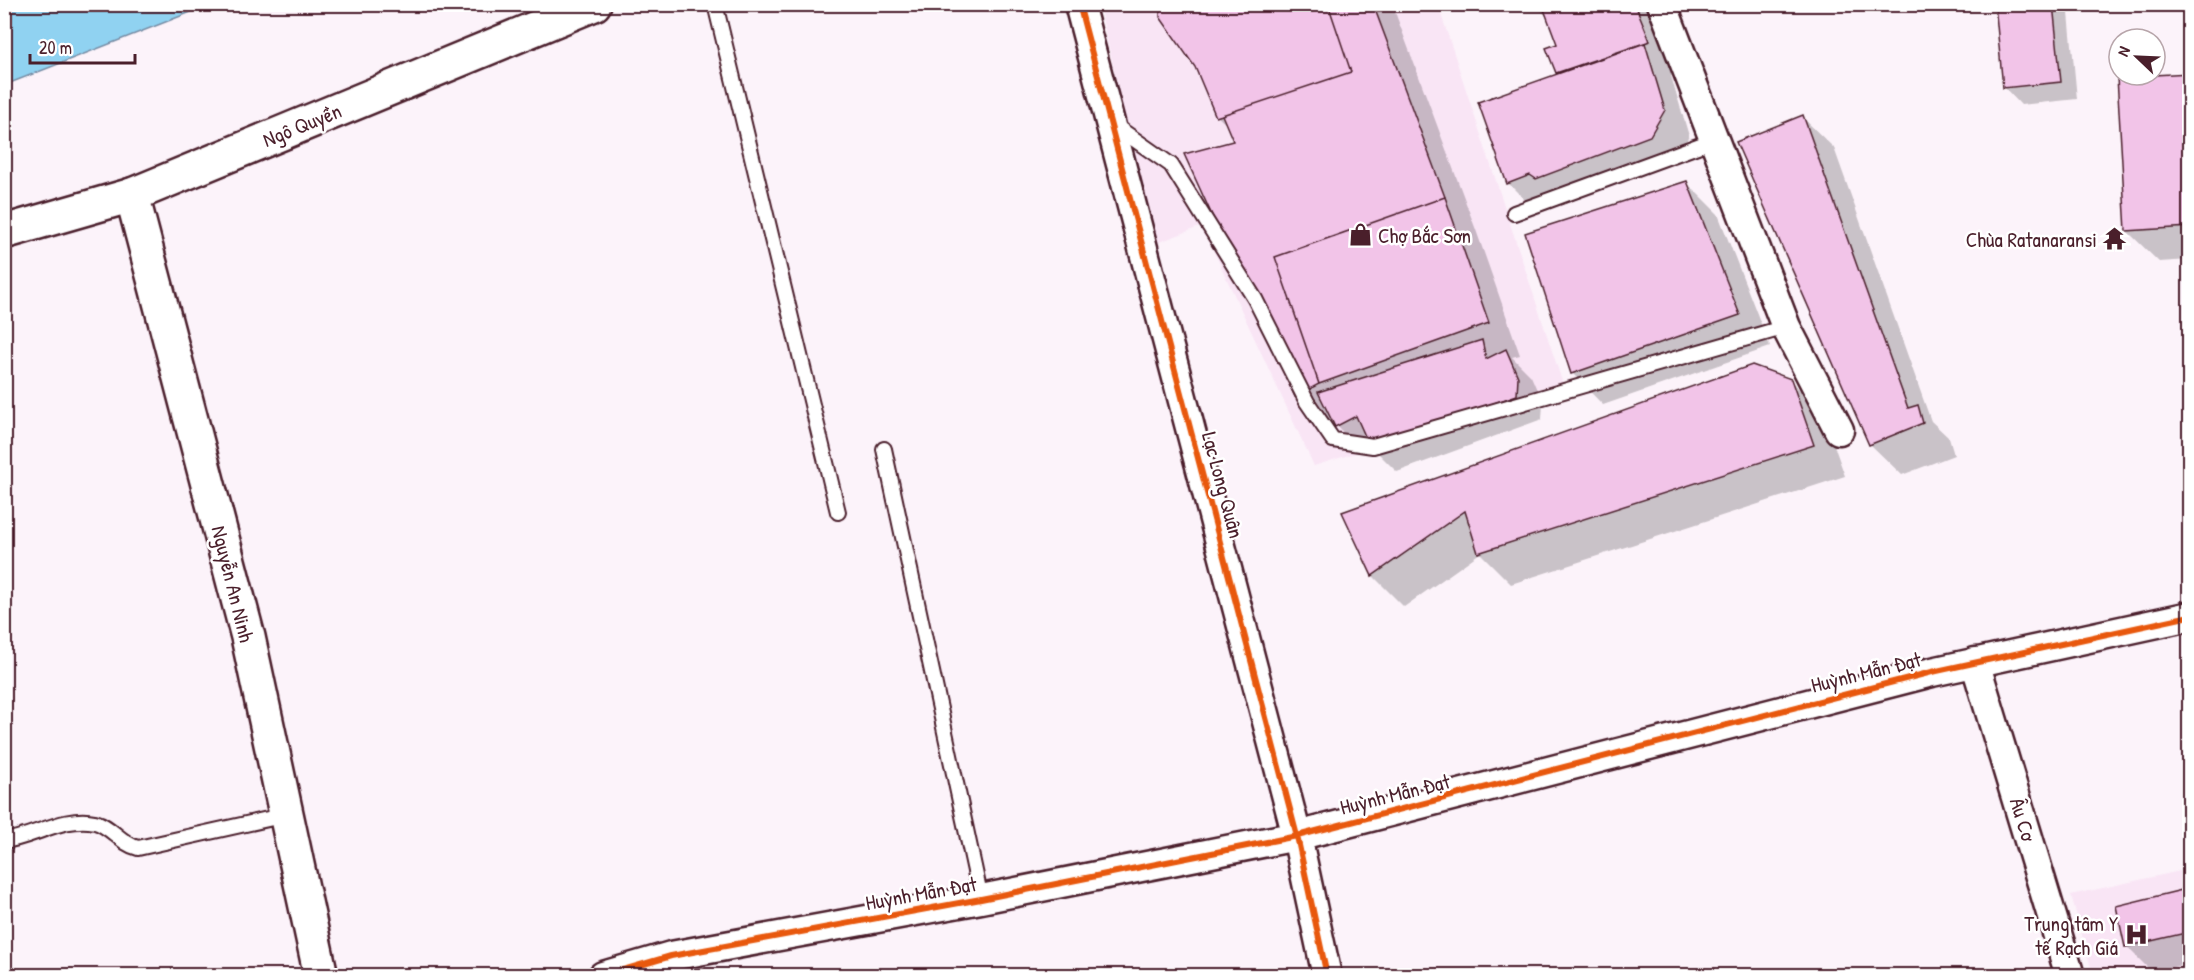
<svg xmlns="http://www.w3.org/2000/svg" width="2194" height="980" font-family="'Patrick Hand',sans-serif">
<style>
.built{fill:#f9e5f5}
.water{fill:#90d2f1;stroke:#748aa2;stroke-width:1.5}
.shadow{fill:#0003}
.building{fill:#f2c4e8;stroke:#4a1f2b;stroke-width:1.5}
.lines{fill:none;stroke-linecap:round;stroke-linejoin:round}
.service-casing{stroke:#4a1f2b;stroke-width:18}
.minor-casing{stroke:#4a1f2b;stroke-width:33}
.tertiary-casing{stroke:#4a1f2b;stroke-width:38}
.secondary-casing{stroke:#4a1f2b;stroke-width:38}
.service{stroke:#fff;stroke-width:14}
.minor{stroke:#fff;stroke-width:28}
.tertiary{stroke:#fff;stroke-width:33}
.secondary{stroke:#fff;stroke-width:33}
.cycleway-casing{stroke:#fff;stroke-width:10}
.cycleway{stroke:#e8590c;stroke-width:6}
.labels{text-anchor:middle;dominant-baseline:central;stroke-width:5;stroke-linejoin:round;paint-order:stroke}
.street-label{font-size:21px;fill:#4a1f2b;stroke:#fff}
.poi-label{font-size:21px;fill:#4a1f2b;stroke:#fff;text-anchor:end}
</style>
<rect width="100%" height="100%" fill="#fcf3fa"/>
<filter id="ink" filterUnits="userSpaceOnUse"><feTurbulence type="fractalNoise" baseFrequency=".0167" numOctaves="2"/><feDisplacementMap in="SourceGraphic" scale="12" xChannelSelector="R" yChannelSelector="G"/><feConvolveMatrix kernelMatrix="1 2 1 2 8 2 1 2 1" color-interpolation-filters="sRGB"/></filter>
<g filter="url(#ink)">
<!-- built -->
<path class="built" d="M1099 5H1438L1564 387 1314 466 1202 226 1154 244Z
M2189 869V975H2093L2071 895Z"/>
<!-- water -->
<path class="water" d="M5 4H209V5L5 85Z"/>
<!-- shadow -->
<path class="shadow" d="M1162 4H1392L1476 230 1520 355 1512 357 1531 376 1543 404 1542 419 1397 472 1372 447 1361 451 1335 424 1328 428 1296 396 1186 155 1235 142 1229 127 1217 116 1196 67Z
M1535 4H1654L1680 73 1671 76 1689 136 1675 161 1562 203 1556 199 1533 208 1508 183 1560 74 1559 45 1549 19Z
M1996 4H2060L2069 13 2077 99 2021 105 2004 87Z
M2190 74V260L2159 262 2127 231Z
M1802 117 1834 148 1931 421 1949 438 1954 455 1902 475 1870 444Z
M1687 183 1718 214 1770 347 1603 405 1572 373Z
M1790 380 1822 412 1845 476 1511 584 1480 553 1404 607 1373 576 1344 513Z
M2190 890V963L2152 972 2127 947 2118 907Z"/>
<!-- building -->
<path class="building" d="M1160 4H1328L1351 72 1216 117 1195 67 1160 17Z
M1328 4H1373L1445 197 1275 257 1319 384 1295 397 1184 154 1233 141 1222 115 1351 72Z
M1542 4H1635L1650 41 1556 73 1546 48 1557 44Z
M1995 4H2053L2061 82 2003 88Z
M1645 43 1665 110 1650 136 1536 179 1530 175 1507 184 1478 102Z
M2190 73V227L2126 231 2117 77Z
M1803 115 1908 408 1918 405 1923 423 1869 445 1736 142Z
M1687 181 1740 315 1571 374 1525 233Z
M1445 197 1489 323 1319 384 1275 257Z
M1482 340 1486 359 1506 349 1518 377 1517 395 1370 447 1356 416 1335 427 1318 392Z
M1752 365 1791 379 1814 445 1478 553 1465 511 1372 576 1342 512Z
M2190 888V932L2125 947 2116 906Z"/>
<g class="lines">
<defs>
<path id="service" d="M715 4 838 512
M1114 125 1171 165 1255 299 1307 402 1333 440 1373 446 1786 327
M1514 213 1714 140
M884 449 981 899
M4 841C34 837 65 815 95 822 111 826 121 844 138 848L286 815"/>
<path id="minor" d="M1079 4 1297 836 1327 976
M1662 4 1786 327 1839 430
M1975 662 2070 976
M603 976 671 956 981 899 1297 836 1932 672 2190 616"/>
<path id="tertiary" d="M132 195 248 637 321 976"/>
<path id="secondary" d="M4 232 132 195 594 4"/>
</defs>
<!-- service casing -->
<use href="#service" class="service-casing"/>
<!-- minor casing -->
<use href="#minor" class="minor-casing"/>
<!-- tertiary casing -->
<use href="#tertiary" class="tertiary-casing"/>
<!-- secondary casing -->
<use href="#secondary" class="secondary-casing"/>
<!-- service -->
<use href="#service" class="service"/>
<!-- minor -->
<use href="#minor" class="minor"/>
<!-- tertiary -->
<use href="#tertiary" class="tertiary"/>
<!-- secondary -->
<use href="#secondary" class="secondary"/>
<defs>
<path id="cycleway" d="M1079 4 1297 836 1327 976
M603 976 671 956 981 899 1297 836 1932 672 2190 616"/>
</defs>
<!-- cycleway casing -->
<use href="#cycleway" class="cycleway-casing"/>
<!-- cycleway -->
<use href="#cycleway" class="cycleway"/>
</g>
</g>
<!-- icons -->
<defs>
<symbol id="shop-bare" viewBox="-9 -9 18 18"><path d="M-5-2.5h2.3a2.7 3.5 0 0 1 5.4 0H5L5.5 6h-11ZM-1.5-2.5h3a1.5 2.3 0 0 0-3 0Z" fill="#4a1f2b" stroke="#fff" stroke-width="2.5" paint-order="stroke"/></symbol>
<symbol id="temple-bare" viewBox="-9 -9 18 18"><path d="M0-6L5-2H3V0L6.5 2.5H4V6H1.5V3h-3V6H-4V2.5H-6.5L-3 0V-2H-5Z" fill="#4a1f2b" stroke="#fff" stroke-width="2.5" paint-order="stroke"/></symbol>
<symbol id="hospital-bare" viewBox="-9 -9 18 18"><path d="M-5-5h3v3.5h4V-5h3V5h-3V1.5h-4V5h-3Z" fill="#4a1f2b" stroke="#fff" stroke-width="2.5" paint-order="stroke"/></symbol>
</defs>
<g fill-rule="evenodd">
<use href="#shop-bare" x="1344" y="218" width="33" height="33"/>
<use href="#temple-bare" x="2098" y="222" width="33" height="33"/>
<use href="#hospital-bare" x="2120" y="918" width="33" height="33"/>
</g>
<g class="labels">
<!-- street labels -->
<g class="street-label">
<text transform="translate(302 125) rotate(-22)">Ngô Quyền</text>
<text transform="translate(1223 485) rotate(75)">Lạc Long Quân</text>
<text transform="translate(233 584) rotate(76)">Nguyễn An Ninh</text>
<text transform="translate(1866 672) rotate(-14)">Huỳnh Mẫn Đạt</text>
<text transform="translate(1395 794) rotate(-14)">Huỳnh Mẫn Đạt</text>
<text transform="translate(2023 819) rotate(73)">Âu Cơ</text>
<text transform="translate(921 893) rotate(-10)">Huỳnh Mẫn Đạt</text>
</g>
<!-- poi labels -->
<g class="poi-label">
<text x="1378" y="235" text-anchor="start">Chợ Bắc Sơn</text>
<text x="2097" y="239">Chùa Ratanaransi</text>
<text x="2118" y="923">Trung tâm Y<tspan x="2118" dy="24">tế Rạch Giá</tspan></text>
</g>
</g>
<!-- margin -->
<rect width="2194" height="980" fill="none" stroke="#fff" stroke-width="24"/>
<rect x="12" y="12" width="2170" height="956" fill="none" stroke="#4a1f2b" stroke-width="2" filter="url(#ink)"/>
<!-- north arrow -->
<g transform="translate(2137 57) rotate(293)"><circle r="28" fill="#ffffff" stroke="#b7a5aa" stroke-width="1.5"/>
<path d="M0-4.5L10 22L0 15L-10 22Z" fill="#4a1f2b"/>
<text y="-9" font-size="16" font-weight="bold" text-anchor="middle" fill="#4a1f2b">N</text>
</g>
<!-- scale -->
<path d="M30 54v9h105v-9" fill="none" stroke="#4a1f2b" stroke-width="3"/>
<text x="39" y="54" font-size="18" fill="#4a1f2b" stroke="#ffffff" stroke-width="4.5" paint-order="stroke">20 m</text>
</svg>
